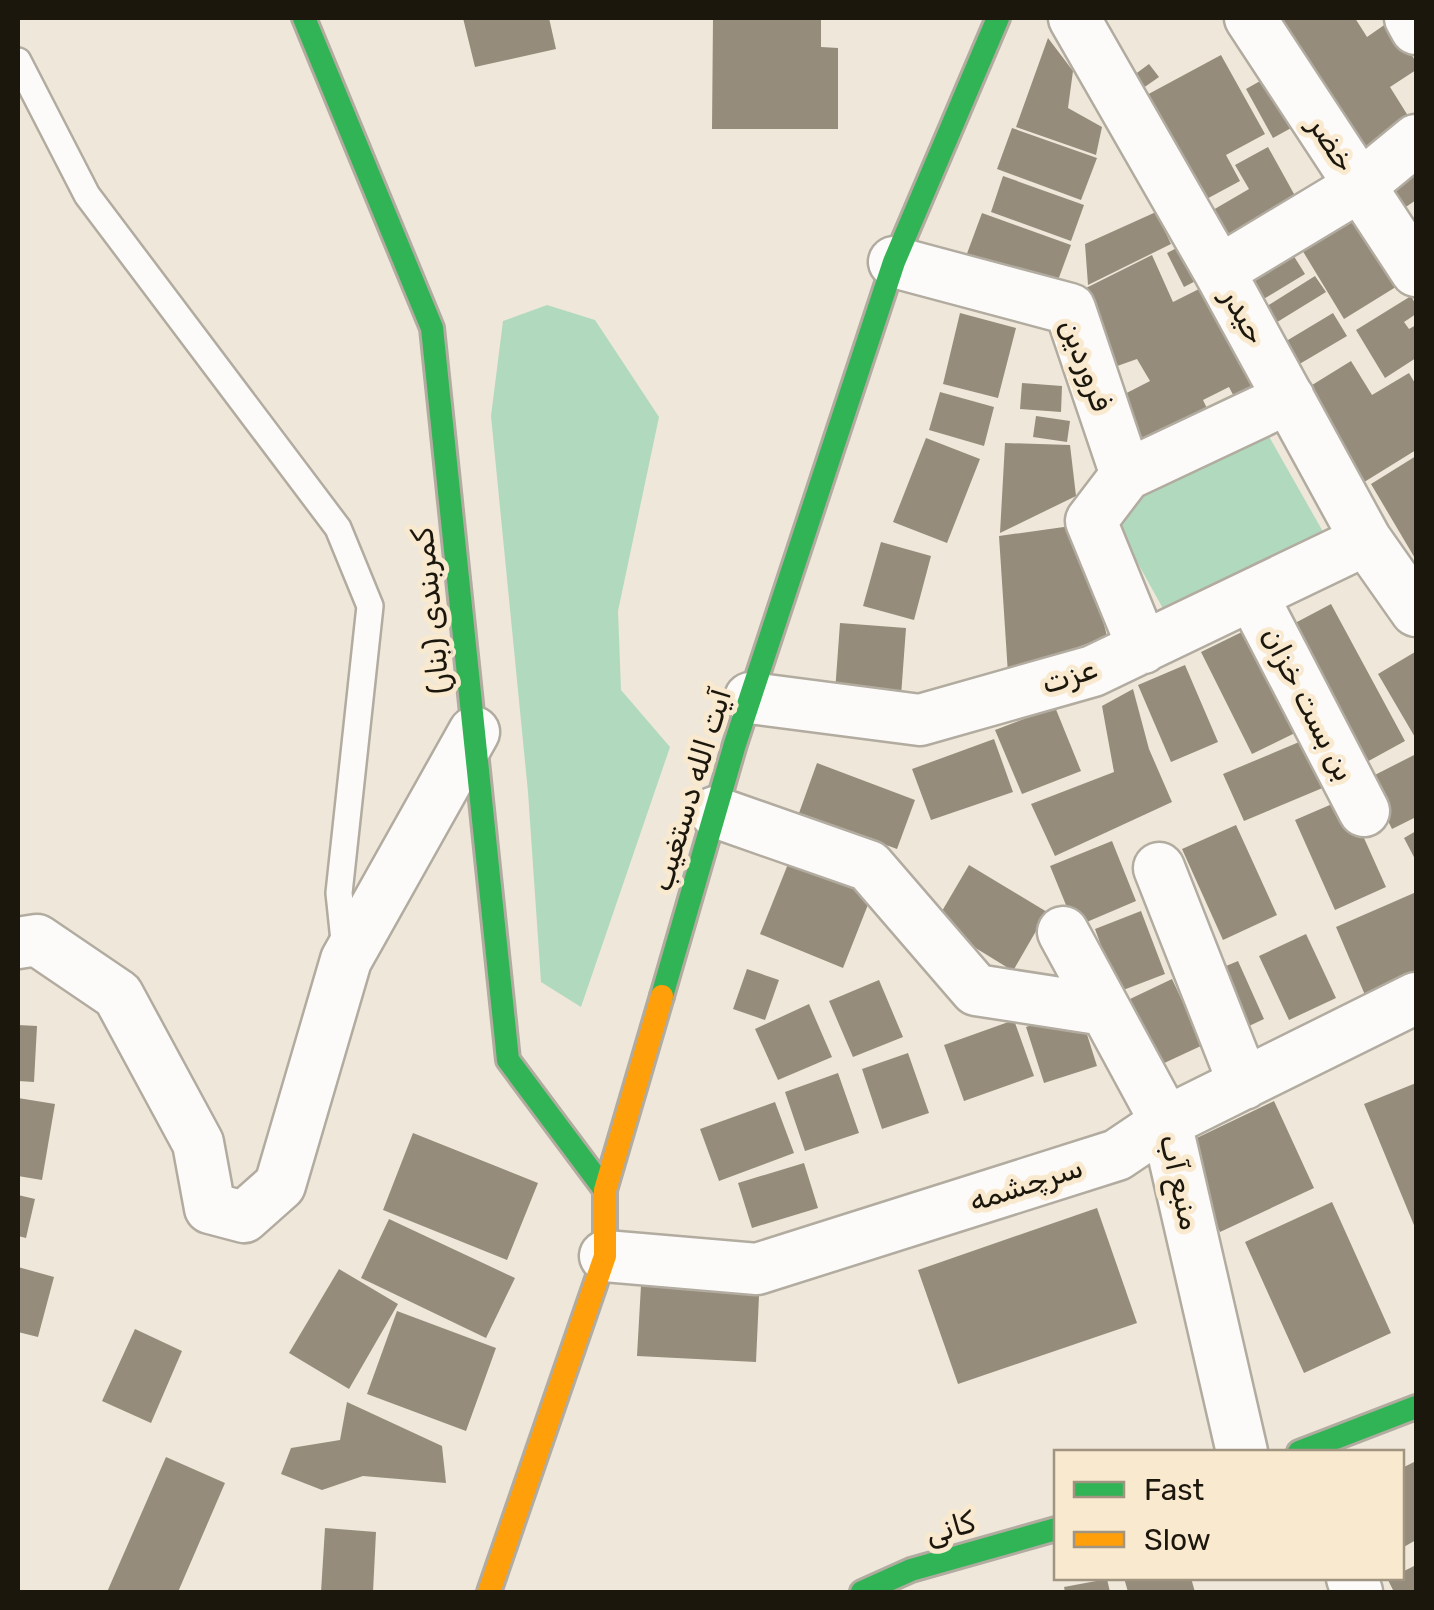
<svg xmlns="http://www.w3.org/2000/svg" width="1434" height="1610" font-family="Rubik,'Noto Sans Arabic',sans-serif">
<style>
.green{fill:#b1d9be}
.building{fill:#958c7b}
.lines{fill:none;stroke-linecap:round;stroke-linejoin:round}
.lane-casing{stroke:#b1aba0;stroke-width:30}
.street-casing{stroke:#b1aba0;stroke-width:55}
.fast-casing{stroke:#b1aba0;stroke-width:28}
.slow-casing{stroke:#b1aba0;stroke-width:28}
.lane{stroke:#fdfbf9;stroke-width:25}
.street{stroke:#fdfbf9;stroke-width:50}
.fast{stroke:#30b455;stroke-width:22}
.slow{stroke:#ff9f0a;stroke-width:22}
.labels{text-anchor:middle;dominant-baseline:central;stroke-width:10;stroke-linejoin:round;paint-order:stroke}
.street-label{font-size:30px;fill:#1c170d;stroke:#f9e9cf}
</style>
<rect width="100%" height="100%" fill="#efe7d9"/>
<!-- green -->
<path class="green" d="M547 305 595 320 659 417 618 611 621 690 670 747 581 1007 541 982 528 792 491 416 503 321Z
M1267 433 1326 537 1166 614 1115 522 1128 488Z"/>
<!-- building -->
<path class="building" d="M463 18H549L556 49 475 67Z
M713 18H821V47L838 48V129H712Z
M1276 18H1355L1367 37 1390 21 1416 62V70L1390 87 1410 119 1366 148Z
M1048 38 1073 71 1068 108 1102 127 1096 155 1016 127Z
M1221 55 1265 134 1226 155 1240 181 1201 202 1143 97Z
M1149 64 1159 77 1136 93 1126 81Z
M1274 73 1302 122 1273 138 1246 89Z
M1012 128 1097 158 1081 200 997 169Z
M1268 147 1304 212 1235 250 1213 210 1249 189 1235 165Z
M1416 158V200L1403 209 1383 180Z
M1003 176 1084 205 1071 241 991 212Z
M1348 201 1399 285 1344 319 1293 235Z
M1156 212 1171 244 1088 285 1085 244Z
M982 213 1071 245 1054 291 965 259Z
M1194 239 1211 273 1184 287 1167 253Z
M1285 242 1305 274 1262 300 1242 268Z
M1152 255 1173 302 1217 280 1275 392 1241 410 1229 387 1203 400 1216 427 1142 463 1113 400 1150 381 1137 359 1106 370 1086 288Z
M1315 276 1326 292 1274 324 1264 308Z
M1411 296 1416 305V314L1404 322 1409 329 1416 325V358L1385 378 1356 330Z
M960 313 1016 328 998 398 943 384Z
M1333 313 1347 336 1291 369 1278 346Z
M1351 361 1372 395 1409 373 1416 385V450L1361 484 1304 390Z
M1022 383 1062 386 1061 412 1020 409Z
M940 392 994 407 984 446 929 430Z
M1036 416 1070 421 1067 442 1033 437Z
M926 438 980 459 947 543 893 522Z
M1005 443 1070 445 1076 496 1000 533Z
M1416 456V560L1371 484Z
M1078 525 1107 636 1008 674 999 536Z
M881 542 931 556 914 620 863 606Z
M1331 604 1405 741 1354 769 1280 631Z
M840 623 906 628 901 696 835 692Z
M1248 629 1299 731 1252 754 1201 652Z
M1415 652 1416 654V739L1378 674Z
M1185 665 1218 742 1171 762 1138 685Z
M1133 689 1149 749 1172 802 1055 856 1031 804 1114 772 1102 706Z
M1055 707 1081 771 1022 794 995 730Z
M1311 737 1332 784 1244 821 1223 774Z
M994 739 1013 792 931 820 912 769Z
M1416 754V817L1392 829 1367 779Z
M817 763 915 800 897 849 799 813Z
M1346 798 1386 887 1335 910 1295 820Z
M1236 825 1277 915 1223 940 1182 849Z
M1416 831V861L1404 838Z
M1112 841 1136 901 1075 927 1050 866Z
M790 859 873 892 843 968 760 934Z
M969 865 1047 912 1013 971 935 923Z
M1414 893 1416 980 1368 1002 1336 927Z
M1141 911 1165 974 1118 992 1095 929Z
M1306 934 1336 998 1289 1020 1259 956Z
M1238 961 1264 1019 1234 1033 1207 974Z
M747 969 779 980 765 1020 733 1009Z
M1172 979 1203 1045 1160 1065 1130 999Z
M879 980 903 1037 853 1057 829 1001Z
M809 1004 832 1057 778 1080 755 1029Z
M1079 1009 1097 1066 1044 1083 1026 1027Z
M1014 1020 1034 1076 964 1101 944 1045Z
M18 1025 37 1026 34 1082 18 1081Z
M908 1053 929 1113 882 1129 862 1069Z
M838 1073 859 1133 805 1151 785 1092Z
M1416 1083V1230L1364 1104Z
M18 1098 55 1104 42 1180 18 1176Z
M1274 1101 1314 1188 1220 1232 1180 1146Z
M775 1102 794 1153 719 1181 700 1129Z
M413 1133 538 1183 507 1260 383 1210Z
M804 1163 818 1208 752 1228 738 1183Z
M18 1195 35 1199 26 1238 18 1236Z
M1332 1202 1391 1333 1304 1373 1245 1242Z
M1097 1208 1137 1323 958 1384 918 1270Z
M389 1219 515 1278 486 1338 361 1278Z
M18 1267 54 1277 38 1337 18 1332Z
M642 1268 760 1274 756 1362 637 1356Z
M339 1269 398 1304 349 1389 289 1353Z
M397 1311 496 1348 466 1431 367 1394Z
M135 1329 182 1351 151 1423 102 1401Z
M347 1402 442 1446 446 1483 363 1476 322 1490 281 1474 291 1448 340 1440Z
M166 1457 225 1483 178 1592H107Z
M1416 1461V1540L1402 1548V1468Z
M325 1528 376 1532 373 1592H321Z
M1416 1565V1592H1394L1387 1578H1402V1572Z
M1124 1578H1191L1195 1592H1128Z
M1107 1579 1110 1592H1065L1064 1587Z"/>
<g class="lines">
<defs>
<path id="lane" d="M18 61 87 195 338 528 370 606 339 893 345 950"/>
<path id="street" d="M1074 18 1219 271 1366 540 1416 611
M1250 18 1416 271
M1410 18 1416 29
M894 262 1070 309 1126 475
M1219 271 1360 186 1416 140
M1253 597 1364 811
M1143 648 1091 521 1126 475 1289 398
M750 698 920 720 1093 671 1366 540
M715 812 869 866 976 990 1105 1010
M1159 868 1244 1084
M1063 932 1166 1122 1242 1452
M18 943 37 940 118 995 198 1143 210 1208 244 1217 280 1185 346 960 474 732
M605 1256 757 1269 1117 1155 1166 1122 1416 998
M1352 1578 1357 1592"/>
<path id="fast" d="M304 18 432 328 508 1060 605 1190
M662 996 735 744 894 262 998 18
M1299 1452 1416 1407
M862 1592 911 1570 1056 1529"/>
<path id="slow" d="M489 1592 605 1256V1190L662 996"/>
</defs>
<!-- lane casing -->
<use href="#lane" class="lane-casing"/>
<!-- street casing -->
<use href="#street" class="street-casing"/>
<!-- fast casing -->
<use href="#fast" class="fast-casing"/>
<!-- slow casing -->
<use href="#slow" class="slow-casing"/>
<!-- lane -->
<use href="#lane" class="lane"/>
<!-- street -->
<use href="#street" class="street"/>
<!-- fast -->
<use href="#fast" class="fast"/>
<!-- slow -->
<use href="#slow" class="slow"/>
</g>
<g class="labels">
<!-- street labels -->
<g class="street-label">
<text transform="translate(1332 144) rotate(57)">خضر</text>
<text transform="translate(1244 316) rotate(61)">حیدر</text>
<text transform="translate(1086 365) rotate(69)">فروردین</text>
<text transform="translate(431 611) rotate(-96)">کمربندی (بنار)</text>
<text transform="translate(1069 676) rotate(-18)">عزت</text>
<text transform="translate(1308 704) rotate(63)">بن بست خزان</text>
<text transform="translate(691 790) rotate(-73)">آیت الله دستغیب</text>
<text transform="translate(1180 1182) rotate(77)">منبع آب</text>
<text transform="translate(1026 1184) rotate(-18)">سرچشمه</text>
<text transform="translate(950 1528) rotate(-16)">کانی</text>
</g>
</g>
<!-- border -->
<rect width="1434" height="1610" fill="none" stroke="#1c170d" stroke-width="40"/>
<!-- legend -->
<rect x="1054" y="1450" width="350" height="130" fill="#f9e9cf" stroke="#a19581" stroke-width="2.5"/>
<rect x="1074" y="1482" width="50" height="15" fill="#30b455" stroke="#a19581" stroke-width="2.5"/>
<text x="1144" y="1500" font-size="30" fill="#1c170d">Fast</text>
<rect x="1074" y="1532" width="50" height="15" fill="#ff9f0a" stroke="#a19581" stroke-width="2.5"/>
<text x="1144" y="1550" font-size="30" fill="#1c170d">Slow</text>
</svg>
